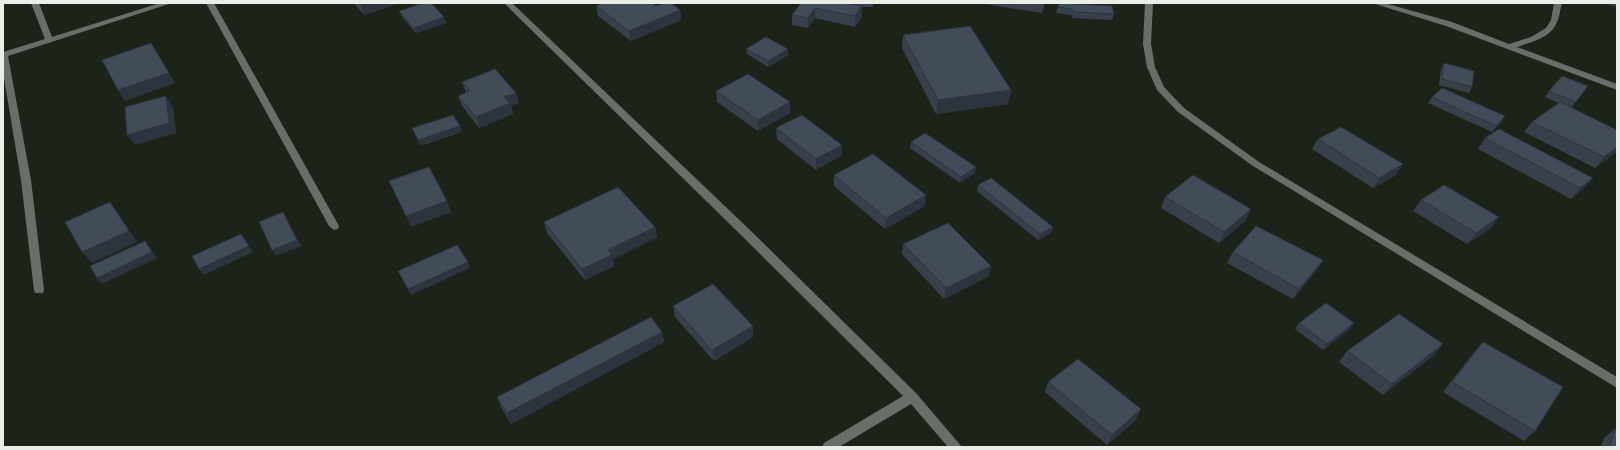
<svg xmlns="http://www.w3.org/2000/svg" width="1620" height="450" font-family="'IBM Plex Sans',sans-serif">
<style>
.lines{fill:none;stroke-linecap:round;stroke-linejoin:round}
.minor{fill:#6a6e68;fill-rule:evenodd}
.wall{fill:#39404c}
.shaded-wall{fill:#2e343e}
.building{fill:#424b58;stroke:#2e343e}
</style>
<rect width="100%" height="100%" fill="#1c2419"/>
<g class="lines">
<!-- minor -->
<path class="minor" d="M31 3H39L52 37 160 3H172L8 56 31 180 44 290 43 293H35L34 290 21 180 3 72V52L45 39Z
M206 3H214L339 226 338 229 334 230 329 226Z
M504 3H512L751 231 916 393 962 447H948L911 404 839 447H822L824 443 903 396 743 237Z
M1145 3H1153L1151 44 1155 67 1164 87 1184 108 1259 162 1617 377V388L1253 166 1178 112 1157 90 1147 67 1143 44Z
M1372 3H1384L1452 22 1509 44 1531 37 1546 28 1551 20 1554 3H1562C1560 9 1560 16 1557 22 1551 38 1531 42 1517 47L1617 84V90L1446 26Z"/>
</g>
<!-- wall -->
<path class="wall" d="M355 3H399L365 15 356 6Z
M801 3H873V7H862V17L855 27 815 18 808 28 792 25V15Z
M986 3H1045L1042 13 985 4Z
M1059 3 1073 4 1114 14 1112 20 1072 18 1071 15 1056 13Z
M1606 3H1617V7Z
M596 6H656L680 10 681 20 631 41 598 16Z
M399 11 444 17 446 23 416 33 402 17Z
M903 35 1011 90 1008 104 936 114 902 48Z
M746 49H788V55L768 67 747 54Z
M1444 63 1472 87 1469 93 1439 85 1441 69Z
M462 82 519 103 511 106 513 114 479 128 462 106 458 96 466 93Z
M1588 86 1571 108 1565 105 1617 151 1595 168 1524 132 1532 122 1559 103 1545 97 1549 91Z
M716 91 790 113 758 131 717 102Z
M1432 97 1505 116 1501 122 1492 132 1428 103Z
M776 128 842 155 816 170 777 139Z
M1485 138 1593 178 1584 188 1571 199 1478 149Z
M1318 139 1396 175 1373 188 1312 149Z
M911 142 975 173 960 183 910 148Z
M834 175 925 206 885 229 834 186Z
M978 185 1053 227 1051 233 1038 240 977 191Z
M1165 197 1246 220 1219 243 1161 208Z
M1421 200 1491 228 1467 244 1413 211Z
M544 222 655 227 657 237 613 259 614 266 585 280 547 233Z
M903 244 989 276 944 299 902 254Z
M1233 252 1323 260 1316 271 1293 299 1227 263Z
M673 306 753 337 714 361 675 317Z
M1299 323 1350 329 1323 350 1295 329Z
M662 332 664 342 511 424 501 407 497 397Z
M1483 342 1535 431 1524 441 1443 392 1474 352Z
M1443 344 1434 355 1383 395 1339 362 1347 351Z
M1048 382 1136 420 1107 445 1045 392Z
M1616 428 1617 447H1601L1604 438Z"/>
<!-- shaded-wall -->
<path class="shaded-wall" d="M366 3H399L365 15 361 5Z
M862 6V17L855 27V16Z
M815 8V18L808 28V18Z
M680 10 681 20 631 41 629 31Z
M444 17 446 23 416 33 414 28Z
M151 43 175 83 125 101 118 90Z
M788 49V55L768 67V61Z
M1011 90 1008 104 936 114 938 100Z
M516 93 519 103 511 106 513 114 479 128 476 117 504 97Z
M166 96 173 107 176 133 135 145 127 135Z
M790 102V113L758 131V120Z
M1505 116 1501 122 1492 132 1496 126Z
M460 126 462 132 421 146 418 140Z
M842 145V155L816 170V159Z
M1617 147V151L1595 168 1604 157Z
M1403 164 1396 175 1373 188 1379 178Z
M976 167 975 173 960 183 961 177Z
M1593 178 1584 188 1571 199 1580 188Z
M926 195 925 206 885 229 886 218Z
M447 201 451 212 411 227 406 216Z
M110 202 118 213 137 242 92 263 82 252Z
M1251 209 1246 220 1219 243 1224 232Z
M283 212 301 246 276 256 272 250Z
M1499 217 1491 228 1467 244 1476 233Z
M655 227 657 237 613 259 614 266 585 280 582 269 608 250Z
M1053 227 1051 233 1038 240 1040 234Z
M145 241 157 258 102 284 97 278Z
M249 246 253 252 204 275 199 269Z
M1323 260 1316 271 1293 299 1299 289Z
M468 262 470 268 411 295 408 289Z
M991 266 989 276 944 299 946 288Z
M1354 323 1350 329 1323 350 1327 344Z
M753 326V337L714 361 712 350Z
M662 332 664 342 511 424 507 413Z
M1443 344 1434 355 1383 395 1392 384Z
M1141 409 1136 420 1107 445 1112 435Z"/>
<!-- building -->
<path class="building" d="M359 3H366L361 5Z
M423 3H431L444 17 414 28 399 11Z
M603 3H652L656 6 664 3H671L680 10 629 31 596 6Z
M801 3H845L862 6 855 16 815 8 808 18 792 15Z
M1059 3H1073V4L1112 6 1114 14 1073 12 1072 9 1058 7Z
M970 26 1011 90 938 100 903 35Z
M766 37 788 49 768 61 746 49Z
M151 43 169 73 118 90 102 60Z
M1444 63 1474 71 1472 87 1442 79Z
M495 69 516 93 504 97 510 103 476 117 458 96 470 91 462 82Z
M748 74 790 102 758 120 716 91Z
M1562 76 1588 86 1576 102 1549 91Z
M1442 88 1505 116 1496 126 1432 97Z
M166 96 169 123 127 135 125 107Z
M1560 102 1617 130V147L1604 157 1532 122Z
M453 115 460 126 418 140 412 128Z
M802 115 842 145 816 159 776 128Z
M1341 127 1403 164 1379 178 1318 139Z
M1499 129 1593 178 1580 188 1485 138Z
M925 133 976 167 961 177 911 142Z
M873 154 926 195 886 218 834 175Z
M429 167 447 201 406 216 389 181Z
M1193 175 1251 209 1224 232 1165 197Z
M991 178 1053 227 1040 234 978 185Z
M1444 185 1499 217 1476 233 1421 200Z
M618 187 655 227 608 250 612 255 582 269 544 222Z
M110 202 129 231 82 252 65 222Z
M283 212 297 240 272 250 259 222Z
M948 223 991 266 946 288 903 244Z
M1256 226 1323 260 1299 289 1233 252Z
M241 234 249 246 199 269 192 256Z
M145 241 152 252 97 278 90 266Z
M457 245 468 262 408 289 398 271Z
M713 284 753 326 712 350 673 306Z
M1326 303 1354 323 1327 344 1299 323Z
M1399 314 1443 344 1392 384 1347 351Z
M651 317 662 332 507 413 497 397Z
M1483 342 1563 387 1535 431 1452 382Z
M1078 359 1141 409 1112 435 1048 382Z
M1616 428H1617V447H1609Z"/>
<!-- border -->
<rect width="1620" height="450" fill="none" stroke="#e9eee6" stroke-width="8"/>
</svg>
